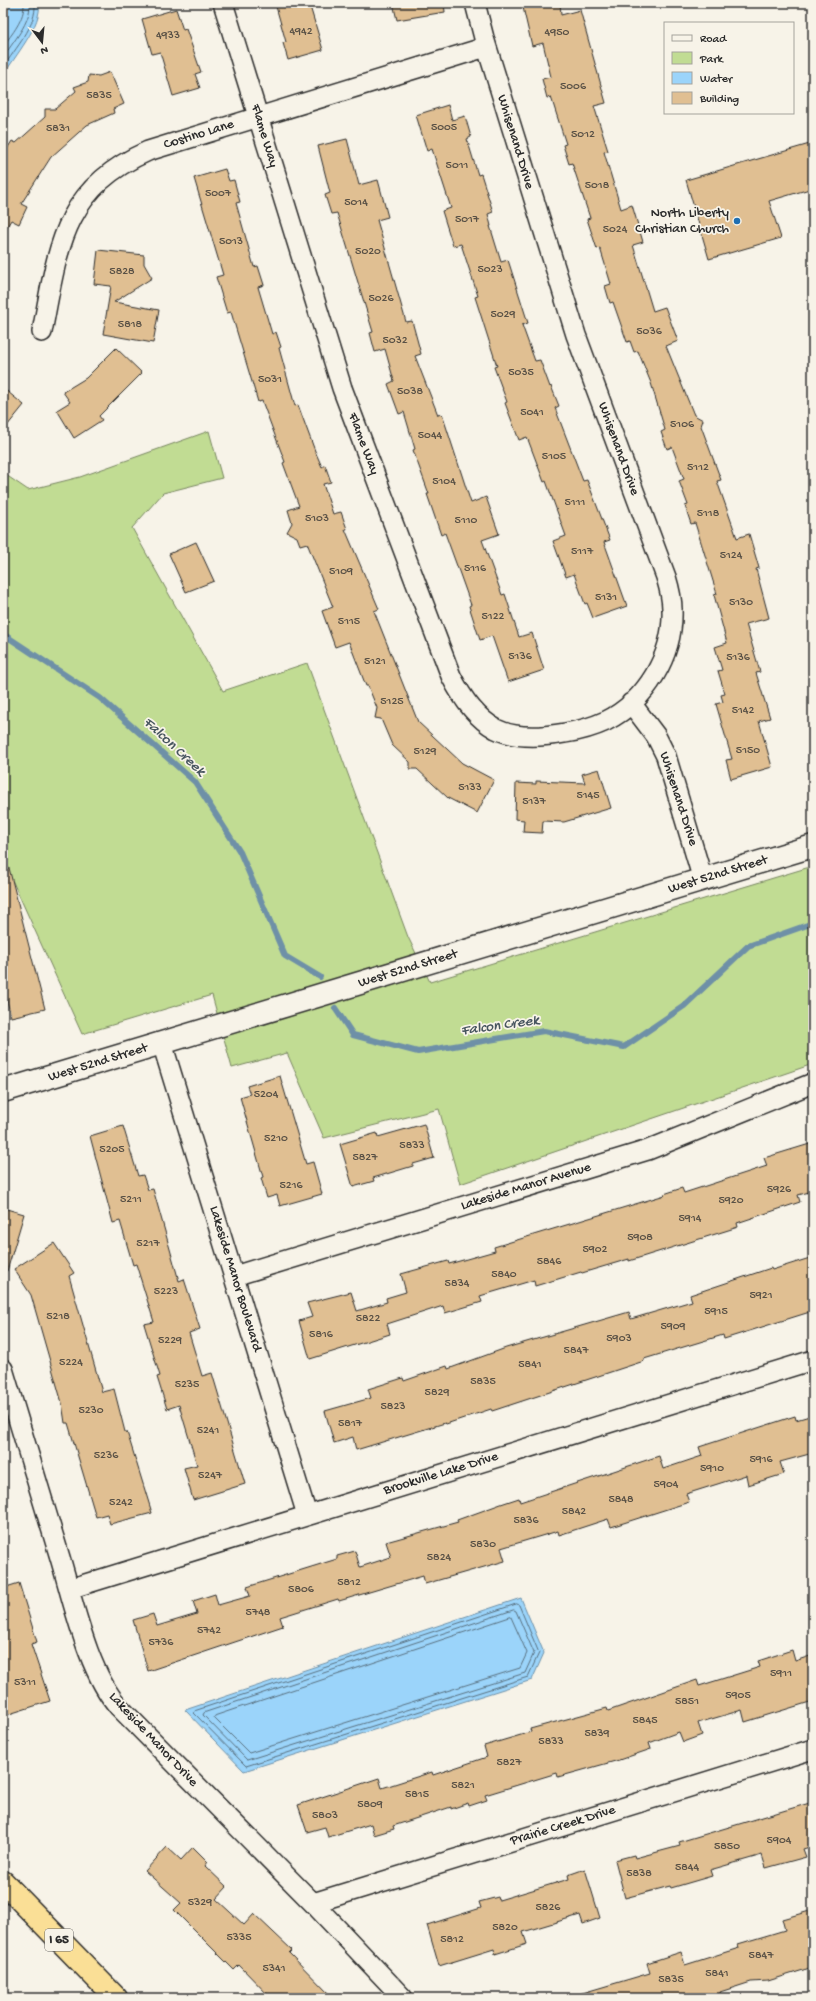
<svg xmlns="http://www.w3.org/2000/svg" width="816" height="2001" font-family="'Gochi Hand',sans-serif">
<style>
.green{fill:#c1dc93;stroke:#76845f}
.water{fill:#9bd4fa;stroke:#6e90a7}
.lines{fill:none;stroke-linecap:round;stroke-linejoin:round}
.shore{stroke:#586f7e;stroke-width:1}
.stream{stroke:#6e90a7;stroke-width:6}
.building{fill:#e0bf92;stroke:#2b2b2b}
.street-casing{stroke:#2b2b2b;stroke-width:22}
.secondary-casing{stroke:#2b2b2b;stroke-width:25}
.highway-casing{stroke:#2b2b2b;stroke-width:25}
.street{stroke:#f7f3e8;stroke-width:19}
.secondary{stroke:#f7f3e8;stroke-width:22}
.highway{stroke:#fadf96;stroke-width:22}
.poi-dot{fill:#1f6fb2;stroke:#f7f3e8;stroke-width:1.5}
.labels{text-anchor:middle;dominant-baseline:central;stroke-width:3.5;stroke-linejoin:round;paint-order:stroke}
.number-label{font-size:12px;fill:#585045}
.shield{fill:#f7f3e8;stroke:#686764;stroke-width:1}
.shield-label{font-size:13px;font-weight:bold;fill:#2b2b2b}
.street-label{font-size:14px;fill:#2b2b2b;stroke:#f7f3e8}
.poi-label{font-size:14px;fill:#2b2b2b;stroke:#f7f3e8;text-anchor:end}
.water-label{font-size:15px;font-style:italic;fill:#47555f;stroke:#f7f3e8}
</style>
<rect width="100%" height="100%" fill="#f7f3e8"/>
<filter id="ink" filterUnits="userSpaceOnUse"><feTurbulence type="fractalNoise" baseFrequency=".025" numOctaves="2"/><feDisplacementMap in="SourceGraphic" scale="8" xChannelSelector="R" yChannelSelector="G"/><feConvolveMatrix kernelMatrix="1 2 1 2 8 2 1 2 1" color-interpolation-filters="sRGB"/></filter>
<g filter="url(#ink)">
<!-- green -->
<path class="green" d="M209 431 222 478 163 493 132 528 223 691 307 663 408 937 430 982 813 866V1064L460 1184 439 1109 324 1138 287 1053 232 1068 212 995 82 1034 3 860V473L28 490 80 477Z"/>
<!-- water -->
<path class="water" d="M3 3H39C43 24 14 57 3 76Z
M521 1598 544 1653 532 1680 244 1771 185 1710Z"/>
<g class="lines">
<!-- shore -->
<path class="shore" d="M3 46C12 34 25 19 24 3
M3 58C13 41 31 23 30 3
M3 68C15 48 37 26 35 3
M517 1604 519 1605 539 1653 528 1677 246 1766 194 1713 195 1711Z
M514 1610 516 1611 534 1653 525 1673 247 1760 203 1715 204 1713Z
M511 1617 527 1653 520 1668 249 1753 214 1718 215 1716Z"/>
<!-- stream -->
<path class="stream" d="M3 634 100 698 195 782 240 852 285 956 320 977
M335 1008 353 1035 418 1052 544 1031 624 1047 684 1006 748 946 813 923"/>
</g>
<!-- building -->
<path class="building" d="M275 3H309L323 50 288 60 283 43 286 42Z
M393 3H444L445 12 397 20Z
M522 3H560L561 15 580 10 606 103 594 106 608 151 604 152 621 209 632 205 643 242 633 245 653 311 665 307 678 341 666 346 694 415 703 420 701 426 721 480 717 481 737 538 749 534 759 568 756 569 769 618 746 624 760 672 756 673 770 718 759 721 772 767 731 779 726 760 732 759 716 704 723 702 721 695 725 694 718 671 722 670 715 647 727 643 714 595 717 594 695 523 691 524 685 506 688 505 679 481 684 479 672 447 667 449 661 432 665 430 651 383 638 351 634 352 630 341 627 342 613 302 610 303 605 286 611 284 600 248 597 249 587 219 590 218 572 163 569 164 563 145 566 144 551 97 547 98 542 79 551 77 543 43 532 46Z
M176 9 183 30 186 29 201 72 195 74 200 88 173 96 160 52 152 54 142 19Z
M110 72 124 104 113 109 114 113 87 125 51 157 21 204 27 207 19 224 11 220 3 233V155L12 141 16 143 45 117V109H55L76 91 74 87 88 82 89 75 99 76Z
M448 105 452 120 465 116 471 137 467 139 478 175 481 174 493 212 488 214 491 226H490L501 262 508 260 528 323 522 325 535 361 540 360 550 387 551 386 559 406 555 408 583 481 587 480 610 540 604 542 627 606 593 618 587 603 585 604 574 574 566 577 553 541 566 536 546 481 544 482 527 437 519 440 505 403 507 402 494 367 497 366 475 297 478 296 461 244 453 246 442 211 451 208 432 149 427 151 416 115Z
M347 139 359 185 378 180 388 217 377 220 406 322 412 321 421 354 415 356 438 415 442 414 471 503 486 497 499 534 482 540 502 595 505 594 519 637 532 633 544 670 508 682 492 636 480 640 469 606 471 605 461 577 445 533 441 535 427 494H429L413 450 415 449 404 412 399 414 388 384 394 381 385 349 375 352 370 333 373 332 337 213 331 214 325 195 330 193 318 146Z
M813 143V188L769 201 781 238 709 259 686 180Z
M225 169 229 181 234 180 240 202 236 203 254 267 258 266 264 285 258 287 272 334 276 332 281 347 279 348 295 406 298 405 315 451 322 467 325 465 331 482 323 484 333 514 341 512 347 529H345L379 609 374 611 418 722 462 763 494 780 477 813 448 798 417 769H410V762L392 745 381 719 375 718 377 708 368 686H366L349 642 335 647 322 611 333 607 307 543 300 545 297 537 287 532 292 523 288 510 299 506 283 463 285 462 262 401 258 402 231 312 227 313 216 277 223 275 194 178Z
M98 250 144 255V264L152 278 114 302 159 310 153 343 103 334 111 286 94 284Z
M116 348 142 373 99 416 102 420 74 438 57 410 70 402 63 392 86 378Z
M3 388 24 405 3 431Z
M196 542 214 581 186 592 169 554Z
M599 769 611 808 564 822 543 821 542 833 523 832 524 820 515 819 516 783 536 784V781L585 783 582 774Z
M9 868 45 1009 11 1017 3 984V869Z
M280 1076 306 1164 313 1162 322 1194 280 1206 277 1195 267 1198 261 1178 263 1177 240 1097 250 1094 247 1086Z
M424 1124 434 1158 413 1164V1166L373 1178 374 1181 353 1187 340 1144 377 1133 378 1137Z
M123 1126 138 1176 143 1175 148 1190 153 1189 179 1281 184 1279 200 1329 189 1333 202 1376 212 1373 245 1484 193 1500 184 1468 197 1465 179 1405 167 1409 157 1377 160 1376 144 1324 154 1322 136 1264 133 1265 120 1221 113 1223 90 1136Z
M813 1143V1191L798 1195 800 1202 737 1223 738 1227 629 1261V1259L582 1273 581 1272 535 1286 534 1280 480 1296 482 1302 445 1313 443 1306 387 1324 390 1334 310 1359 299 1321 312 1317 307 1303 351 1292 357 1311 387 1302 386 1298 406 1292 401 1274 448 1261 449 1264 495 1251 494 1247 665 1195 664 1194 682 1188 684 1193 767 1166 764 1158Z
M3 1208 24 1214 7 1271 3 1270Z
M54 1243 74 1273 69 1276 102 1392 114 1389 125 1432H127L152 1513 110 1524 107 1514 96 1517 68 1423H65L62 1403 31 1295 14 1269Z
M813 1257V1311L724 1339 723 1335 644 1359V1361L492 1411 491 1409 446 1424 445 1423 356 1450 353 1437 334 1443 325 1411 371 1398 368 1389 403 1378 404 1381 447 1366 448 1369 506 1348 629 1312 631 1319 692 1301 690 1295 771 1268 772 1270Z
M813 1415V1453L780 1462 784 1474 748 1485 746 1475 686 1494 689 1502 611 1527 608 1519 559 1535 558 1531 501 1548 505 1561 425 1584 423 1576 339 1601 338 1599 280 1617 283 1626 148 1671 133 1620 153 1614 157 1626 197 1614 193 1601 215 1594 218 1605 250 1596 247 1587 337 1559V1556L355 1551 360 1567 391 1557 386 1542 458 1522 457 1520 501 1504 519 1498 520 1502 659 1456 663 1469 702 1456 699 1447 795 1416 796 1420Z
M19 1583 37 1642 31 1644 50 1701 3 1716V1588Z
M792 1650 795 1661 813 1655V1701L745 1722 742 1710 698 1723 702 1735 683 1742 679 1732 649 1743 651 1749 619 1760 558 1777 557 1773 485 1795 487 1800 469 1806 468 1803 451 1809V1807L393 1826 394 1829 374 1835 371 1824 328 1837 325 1827 307 1832 298 1805 379 1778 382 1788 432 1772 433 1775 487 1757 484 1746 531 1732 530 1729 607 1708 608 1711 697 1680 699 1686 760 1667 758 1661Z
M813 1802V1846L803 1849 806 1857 766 1868 762 1855 710 1870 712 1876 671 1888 670 1886 625 1898 615 1860 634 1855 635 1858 680 1846 679 1842Z
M167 1847 181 1860 193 1847 208 1862 205 1866 227 1887 216 1899 244 1925 254 1914 292 1950 289 1953 333 1998H271L239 1965 234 1970 174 1910 181 1903 145 1871Z
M585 1869 600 1918 583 1924 580 1915 523 1932 527 1944 495 1954 494 1949 439 1966 427 1925 481 1908 479 1902 498 1897 499 1900 569 1879 568 1875Z
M813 1910V1967L768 1981 751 1982 720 1992 722 1998H580L579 1994 650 1973 647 1963 681 1952 685 1965 739 1948 738 1944 785 1930 782 1919Z"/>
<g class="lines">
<defs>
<path id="street" d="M223 3 342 388 451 676C461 696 476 718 496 729 516 739 543 737 565 733 578 731 593 727 606 721 646 701 674 655 672 609 672 598 669 587 666 577L576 335 484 38 475 3
M42 332C58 249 62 189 148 151L486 47
M631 703 656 736 666 756 703 880
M162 1043 307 1515
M234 1276 648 1150 813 1083
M3 1369C22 1433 42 1497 61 1561 74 1605 89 1674 119 1707L313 1903 403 1998
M69 1589 813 1360
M313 1903 813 1749"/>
<path id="secondary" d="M3 1091 813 846"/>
<path id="highway" d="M3 1882 116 1998"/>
</defs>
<!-- street casing -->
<use href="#street" class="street-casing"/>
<!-- secondary casing -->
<use href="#secondary" class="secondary-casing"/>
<!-- highway casing -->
<use href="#highway" class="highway-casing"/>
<!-- street -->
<use href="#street" class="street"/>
<!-- secondary -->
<use href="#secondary" class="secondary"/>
<!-- highway -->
<use href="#highway" class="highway"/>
</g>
</g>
<!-- markers -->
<circle class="poi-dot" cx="737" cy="221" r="4"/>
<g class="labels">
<!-- number labels -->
<g class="number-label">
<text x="301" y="32">4942</text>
<text x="557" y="33">4950</text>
<text x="168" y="36">4933</text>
<text x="573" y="87">5006</text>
<text x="99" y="96">5835</text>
<text x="444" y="128">5005</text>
<text x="58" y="129">5831</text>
<text x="583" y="135">5012</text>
<text x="457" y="166">5011</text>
<text x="597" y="186">5018</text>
<text x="218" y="194">5007</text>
<text x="356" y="203">5014</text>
<text x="467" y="220">5017</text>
<text x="615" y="230">5024</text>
<text x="231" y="242">5013</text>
<text x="368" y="252">5020</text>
<text x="490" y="270">5023</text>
<text x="122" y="272">5828</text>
<text x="381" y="299">5026</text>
<text x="503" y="315">5029</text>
<text x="130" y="325">5818</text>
<text x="649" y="332">5036</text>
<text x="395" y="341">5032</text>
<text x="521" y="373">5035</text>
<text x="270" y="380">5031</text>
<text x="410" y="392">5038</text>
<text x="532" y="413">5041</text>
<text x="682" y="425">5106</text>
<text x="430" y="436">5044</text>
<text x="554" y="457">5105</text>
<text x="698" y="468">5112</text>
<text x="444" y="482">5104</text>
<text x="575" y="503">5111</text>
<text x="708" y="514">5118</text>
<text x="317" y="519">5103</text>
<text x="466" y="521">5110</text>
<text x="582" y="552">5117</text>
<text x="731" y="556">5124</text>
<text x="475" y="569">5116</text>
<text x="341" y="572">5109</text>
<text x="606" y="598">5131</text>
<text x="741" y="603">5130</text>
<text x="493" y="617">5122</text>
<text x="349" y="622">5115</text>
<text x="520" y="657">5136</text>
<text x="738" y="658">5136</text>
<text x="375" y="662">5121</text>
<text x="392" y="702">5125</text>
<text x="743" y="711">5142</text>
<text x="748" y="751">5150</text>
<text x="425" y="752">5129</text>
<text x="470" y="788">5133</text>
<text x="588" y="796">5145</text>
<text x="534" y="802">5137</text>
<text x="266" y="1095">5204</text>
<text x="276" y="1139">5210</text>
<text x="412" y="1146">5833</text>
<text x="112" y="1150">5205</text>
<text x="365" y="1158">5827</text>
<text x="291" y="1186">5216</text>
<text x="779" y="1190">5926</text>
<text x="131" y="1200">5211</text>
<text x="731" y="1201">5920</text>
<text x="690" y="1219">5914</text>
<text x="640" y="1238">5908</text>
<text x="148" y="1244">5217</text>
<text x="595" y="1250">5902</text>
<text x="549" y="1262">5846</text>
<text x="504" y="1275">5840</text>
<text x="457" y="1284">5834</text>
<text x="166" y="1292">5223</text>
<text x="761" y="1296">5921</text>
<text x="716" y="1312">5915</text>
<text x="58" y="1317">5218</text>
<text x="368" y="1319">5822</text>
<text x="673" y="1327">5909</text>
<text x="321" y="1335">5816</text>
<text x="619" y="1339">5903</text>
<text x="170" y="1341">5229</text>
<text x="576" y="1351">5847</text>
<text x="71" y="1363">5224</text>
<text x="530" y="1365">5841</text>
<text x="483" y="1382">5835</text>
<text x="187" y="1385">5235</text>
<text x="437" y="1393">5829</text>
<text x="393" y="1407">5823</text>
<text x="91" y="1411">5230</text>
<text x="350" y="1424">5817</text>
<text x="208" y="1431">5241</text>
<text x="106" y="1456">5236</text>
<text x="761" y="1460">5916</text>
<text x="712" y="1469">5910</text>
<text x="210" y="1476">5247</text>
<text x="666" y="1485">5904</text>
<text x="621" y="1500">5848</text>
<text x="121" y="1503">5242</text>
<text x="574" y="1512">5842</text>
<text x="526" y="1521">5836</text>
<text x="483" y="1545">5830</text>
<text x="439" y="1558">5824</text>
<text x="349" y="1583">5812</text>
<text x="301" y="1590">5806</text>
<text x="258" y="1613">5748</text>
<text x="209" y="1631">5742</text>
<text x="161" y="1643">5736</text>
<text x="781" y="1674">5911</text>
<text x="25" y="1683">5311</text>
<text x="738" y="1696">5905</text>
<text x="687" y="1702">5851</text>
<text x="645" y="1721">5845</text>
<text x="597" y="1734">5839</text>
<text x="551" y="1742">5833</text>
<text x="509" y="1763">5827</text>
<text x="463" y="1786">5821</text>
<text x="417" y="1795">5815</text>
<text x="370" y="1805">5809</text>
<text x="325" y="1816">5803</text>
<text x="779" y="1841">5904</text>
<text x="727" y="1847">5850</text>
<text x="687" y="1868">5844</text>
<text x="639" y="1874">5838</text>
<text x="200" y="1903">5329</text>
<text x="548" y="1908">5826</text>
<text x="505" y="1928">5820</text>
<text x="239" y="1938">5335</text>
<text x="452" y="1940">5812</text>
<text x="761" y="1956">5847</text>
<text x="274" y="1969">5341</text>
<text x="717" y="1974">5841</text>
<text x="671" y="1980">5835</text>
</g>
<!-- shield labels -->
<rect class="shield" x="45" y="1929" width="28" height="22" rx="3"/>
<g class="shield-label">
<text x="59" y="1940">I 65</text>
</g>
<!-- street labels -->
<g class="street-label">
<text transform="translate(199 135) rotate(-17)">Costino Lane</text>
<text transform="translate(264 136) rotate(73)">Flame Way</text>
<text transform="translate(515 142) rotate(73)">Whisenand Drive</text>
<text transform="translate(363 444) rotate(69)">Flame Way</text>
<text transform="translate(618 449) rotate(70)">Whisenand Drive</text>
<text transform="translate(678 799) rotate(72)">Whisenand Drive</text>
<text transform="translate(718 875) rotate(-17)">West 52nd Street</text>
<text transform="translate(408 969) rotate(-17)">West 52nd Street</text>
<text transform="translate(98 1063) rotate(-17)">West 52nd Street</text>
<text transform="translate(526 1187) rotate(-17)">Lakeside Manor Avenue</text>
<text transform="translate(235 1279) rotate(73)">Lakeside Manor Boulevard</text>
<text transform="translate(441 1474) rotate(-17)">Brookville Lake Drive</text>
<text transform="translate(153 1740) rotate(47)">Lakeside Manor Drive</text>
<text transform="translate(563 1826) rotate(-17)">Prairie Creek Drive</text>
</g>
<!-- poi labels -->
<g class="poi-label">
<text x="729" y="213">North Liberty<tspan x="729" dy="16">Christian Church</tspan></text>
</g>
<!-- water labels -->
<g class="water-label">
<text transform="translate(174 747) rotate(43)">Falcon Creek</text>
<text transform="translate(500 1026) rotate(-8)">Falcon Creek</text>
</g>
</g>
<!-- margin -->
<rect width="816" height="2001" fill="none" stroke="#f7f3e8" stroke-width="16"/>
<rect x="8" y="8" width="800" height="1985" fill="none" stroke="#2b2b2b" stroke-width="1.5" filter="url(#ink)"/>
<!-- legend -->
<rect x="664" y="22" width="130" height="92" fill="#f7f3e8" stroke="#a5a39c"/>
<rect x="672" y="35" width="20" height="6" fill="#f7f3e8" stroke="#a5a39c"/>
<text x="700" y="42" font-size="12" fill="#2b2b2b">Road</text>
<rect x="672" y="52" width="20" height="12" fill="#c1dc93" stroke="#a5a39c"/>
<text x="700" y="62" font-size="12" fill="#2b2b2b">Park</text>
<rect x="672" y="72" width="20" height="12" fill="#9bd4fa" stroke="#a5a39c"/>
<text x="700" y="82" font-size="12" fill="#2b2b2b">Water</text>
<rect x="672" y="92" width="20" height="12" fill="#e0bf92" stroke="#a5a39c"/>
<text x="700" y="102" font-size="12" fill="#2b2b2b">Building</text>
<!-- north arrow -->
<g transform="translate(42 42) rotate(164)" stroke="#f7f3e8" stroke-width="3" paint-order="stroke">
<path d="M0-3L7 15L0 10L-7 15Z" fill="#2b2b2b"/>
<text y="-6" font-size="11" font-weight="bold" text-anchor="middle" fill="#2b2b2b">N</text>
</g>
</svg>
